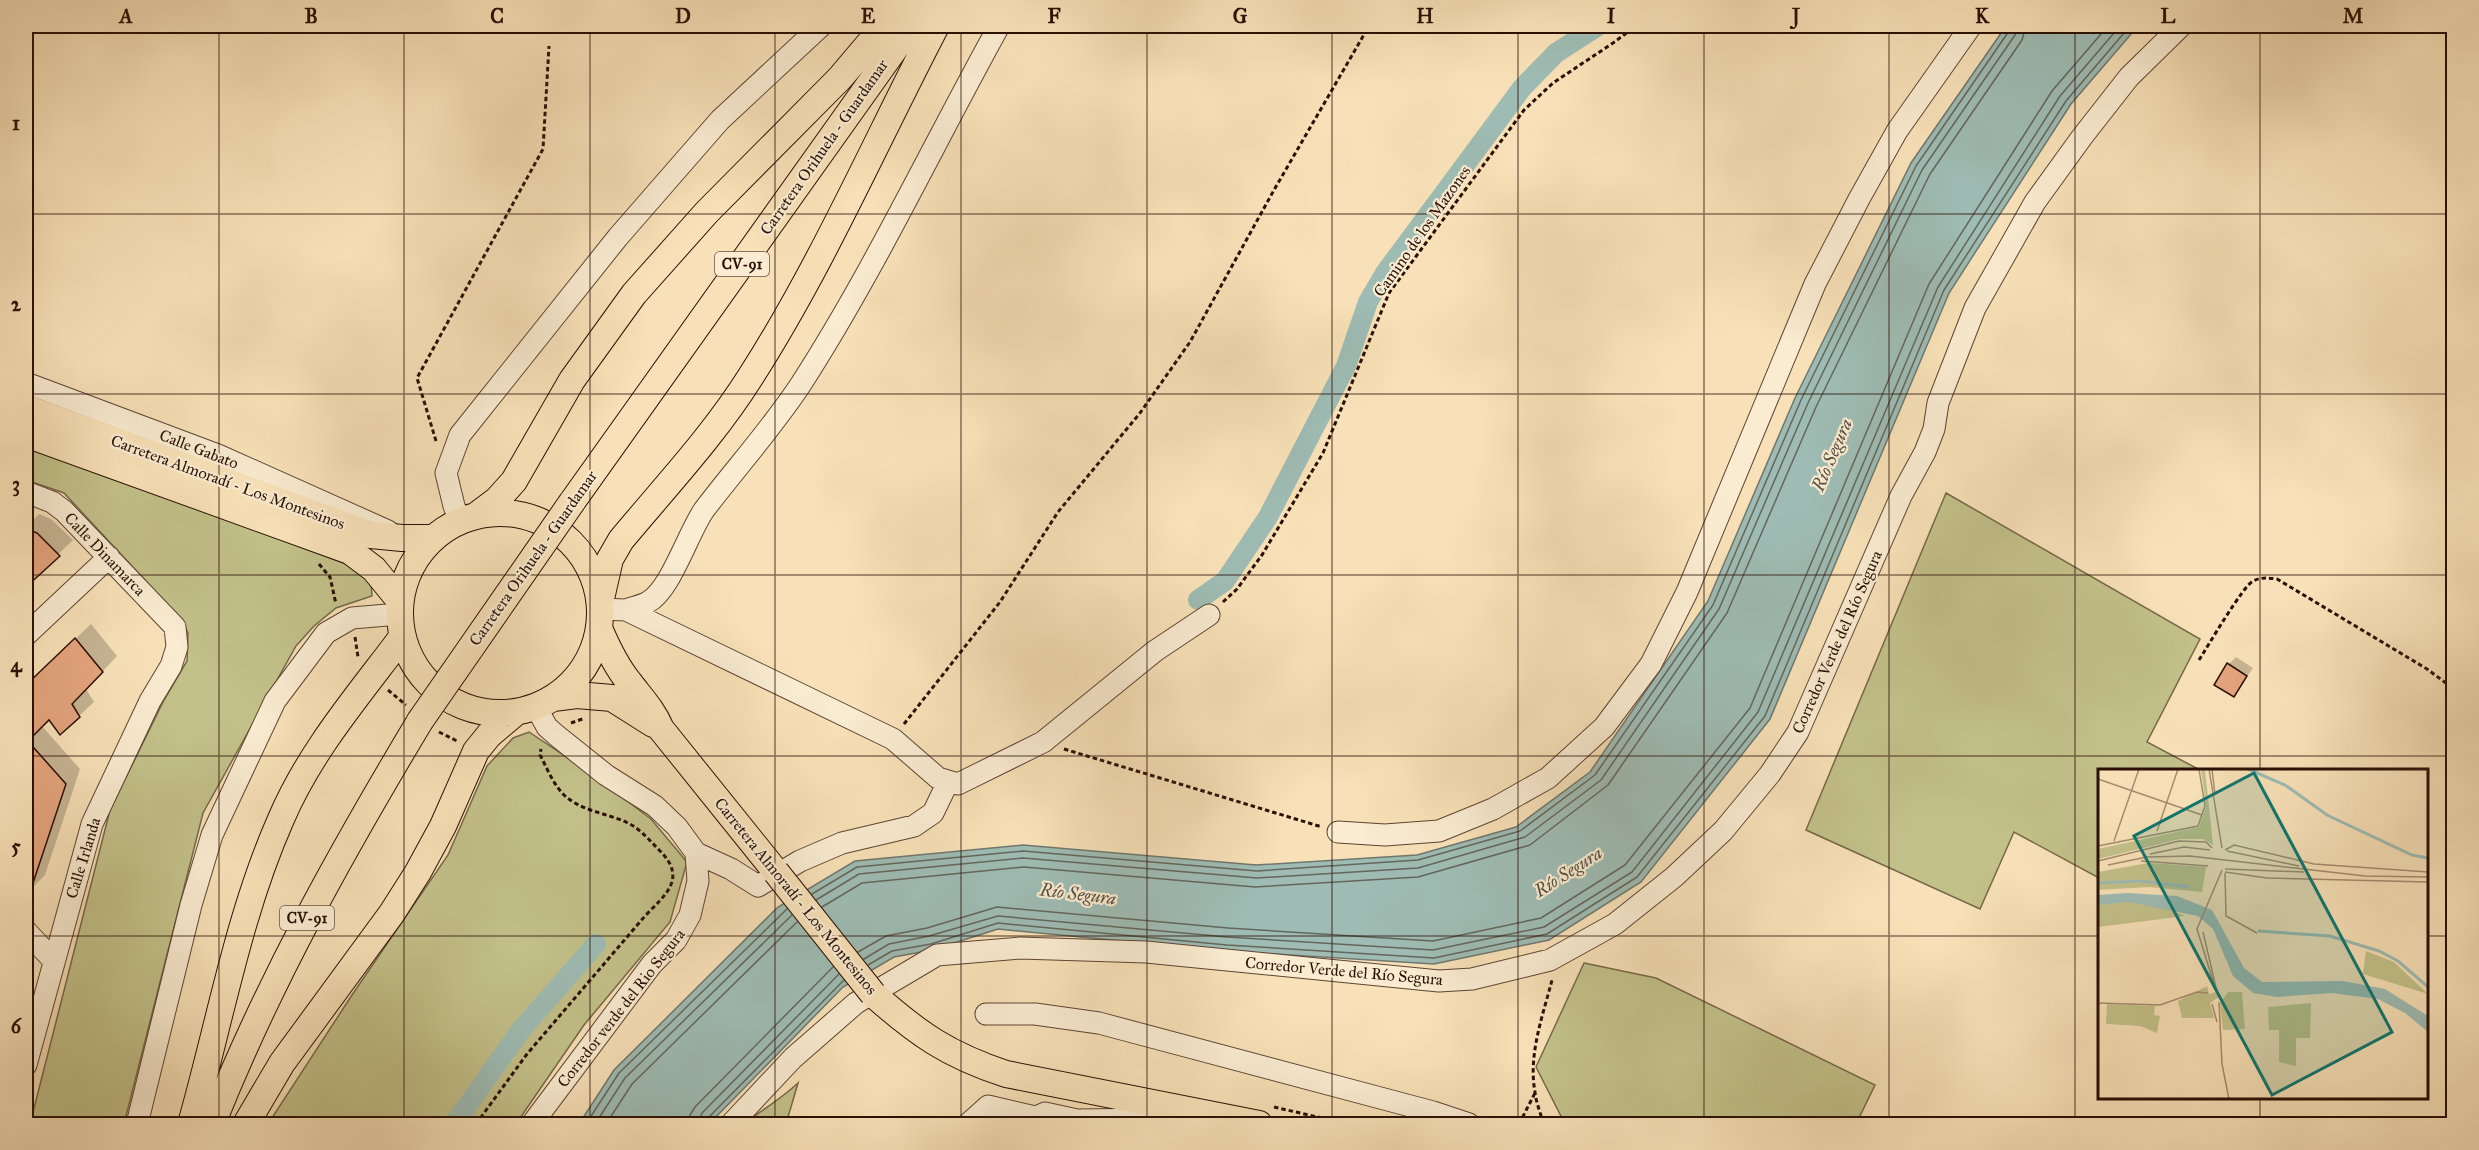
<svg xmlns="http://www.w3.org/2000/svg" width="2479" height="1150" font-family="'IM FELL Great Primer',serif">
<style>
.green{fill:#c3c18a;stroke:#766848;stroke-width:1.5}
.water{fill:#9ebcb4;stroke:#6f776e;stroke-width:1.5}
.shadow{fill:#0003}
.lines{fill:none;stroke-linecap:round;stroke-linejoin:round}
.shore{stroke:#64665c;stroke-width:1.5}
.canal{stroke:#9ebcb4;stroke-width:20}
.building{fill:#e4a47e;stroke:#290f05;stroke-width:1.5}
.minor-casing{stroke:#5d4432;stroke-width:23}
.major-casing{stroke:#290f05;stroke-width:28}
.path{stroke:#290f05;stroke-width:3;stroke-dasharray:4.5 3;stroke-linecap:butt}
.minor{stroke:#faecd1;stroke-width:21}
.major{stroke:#f8e1b8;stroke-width:26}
.major-bridge-casing{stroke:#290f05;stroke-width:28;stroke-linecap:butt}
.major-bridge{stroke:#f8e1b8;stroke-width:26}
.grid{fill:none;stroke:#290f05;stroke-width:1.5;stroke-opacity:0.55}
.labels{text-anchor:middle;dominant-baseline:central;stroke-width:4.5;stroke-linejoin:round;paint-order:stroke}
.shield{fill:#faecd1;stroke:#685142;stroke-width:1.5}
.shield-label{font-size:15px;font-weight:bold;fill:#290f05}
.street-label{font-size:16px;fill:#290f05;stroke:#faecd1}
.water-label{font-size:18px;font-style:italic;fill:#524c42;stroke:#faecd1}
.inset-river{fill:none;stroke:#9ebcb4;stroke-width:3}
.inset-road{fill:none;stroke:#a58d70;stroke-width:1.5}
.view{fill:#0f766e;fill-opacity:0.15;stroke:#0f766e;stroke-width:3}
.inset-edge{fill:none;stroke:#290f05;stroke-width:3}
.neatline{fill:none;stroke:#290f05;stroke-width:2}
.grid-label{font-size:20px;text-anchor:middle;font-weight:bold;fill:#290f05}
</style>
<rect width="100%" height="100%" fill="#f8e1b8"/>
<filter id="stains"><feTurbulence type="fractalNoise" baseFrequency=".00333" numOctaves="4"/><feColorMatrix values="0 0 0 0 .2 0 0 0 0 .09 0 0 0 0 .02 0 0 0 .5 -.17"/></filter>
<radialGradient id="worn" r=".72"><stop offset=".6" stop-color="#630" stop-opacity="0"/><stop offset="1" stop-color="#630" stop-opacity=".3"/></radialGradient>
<!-- green -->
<path class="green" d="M26 443 346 564 371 582 372 596 336 608 314 626 296 646 203 813 124 1124H30L110 810 164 700 187 661 188 633 181 619 64 493 26 480Z
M1946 493 2200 639 2147 742 2200 770H2100L2099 878 2014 832 1980 909 1806 830Z
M529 732 586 770 651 819 687 862 670 922 584 1025 516 1124H268L352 995 448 855 487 766 513 738Z
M1584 963 1656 978 1875 1085 1856 1124H1565L1536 1067Z
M798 1083 786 1124H744C762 1110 781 1099 798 1083Z"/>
<!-- water -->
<path class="water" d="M2006 26H2138L2071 104 1949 293 1770 719 1641 882 1549 940 1434 964 1226 951 998 929 932 950 894 957 843 987 709 1124H579L614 1070 778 907 855 861 1023 845 1256 865 1417 855 1516 827 1590 772 1708 601 1795 398 1911 163Z"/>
<!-- shadow -->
<path class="shadow" d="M39 514 51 519 73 540 26 585V527Z
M91 624 117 656 86 689 94 702 79 716 49 718 41 725 80 769 45 875 31 889 26 884V686Z
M2236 657 2253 668 2234 695 2229 664Z
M26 956 32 964 26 989Z"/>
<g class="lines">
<!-- shore -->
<path class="shore" d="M812 894 857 867 1023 851 1257 871 1418 860 1520 831 1595 775 1713 605 1801 400 1916 166 2009 31 2010 26
M816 900 859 874 1023 858 1257 878 1418 868 1525 837 1601 780 1719 609 1808 403 1922 170 2015 35 2017 26
M822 907 862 883 1024 867 1255 887 1418 877 1530 845 1608 785 1727 613 1816 407 1930 174 2022 40 2026 26
M858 952 886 936 927 928 997 907 1228 928 1433 941 1541 918 1625 865 1750 708 1929 284 2052 91 2108 26
M864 959 889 944 929 936 998 916 1227 937 1433 950 1544 927 1632 872 1758 712 1938 287 2060 96 2120 26
M868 965 892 951 931 944 998 923 1227 945 1434 958 1547 934 1637 877 1765 716 1944 290 2066 101 2130 26
M586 1124 619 1073 787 909
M595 1124 625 1078 792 915
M606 1124 632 1084 797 922
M689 1124 690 1115 695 1107 833 967
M698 1124 702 1113 839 974
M706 1124 708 1118 844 980"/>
<!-- canal -->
<path class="canal" d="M1198 600 1225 581 1268 517 1346 366 1368 302 1385 273 1522 88 1556 53 1598 26
M454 1124 521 1030 596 944"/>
</g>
<!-- building -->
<path class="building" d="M26 529 37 533 60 556 26 587Z
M75 638 103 672 72 704 80 717 60 735 49 720 28 741 26 739V685Z
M2227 663 2247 676 2234 697 2214 685Z
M26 739 66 784 30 892 26 886Z"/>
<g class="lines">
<defs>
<path id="minor" d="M26 383 218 455 388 531
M26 492 52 502 64 511 175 627 177 647 171 666 150 701 92 824 26 1065
M460 521 454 506 446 473 460 435 618 237 720 120 821 26
M600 609 626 610 893 739 938 778 958 784 1043 742 1155 651 1209 615
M626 610C633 607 641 606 648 602 670 591 688 533 704 510 736 468 772 428 801 384 875 269 933 145 999 26
M26 635 109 557
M1338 832 1385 835 1439 831 1493 809 1548 778 1604 727 1651 664 1687 592 1815 284 1859 199 1897 131 1971 26
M696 853 731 869 758 886 800 861 842 843 914 826 933 813 948 782
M26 931 53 960
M986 1014H1035L1099 1023 1433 1112 1469 1124
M137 1124 191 905 212 835 275 701 326 633 352 618 399 614
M532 1124 652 964 676 940 690 915 698 881 696 853 677 827 655 806 606 775 556 735 547 727 536 707
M731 1124 793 1058 856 1003 937 955 1020 948 1146 952 1439 981 1472 979 1550 960 1615 924 1674 877 1723 831 1770 774 1798 732 1901 496 1925 452 1934 429 1938 403 1975 308 2035 202 2082 137 2129 77 2181 26
M968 1124 988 1106 1035 1117
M1020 1124 1045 1113 1077 1120 1159 1119 1189 1111"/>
<path id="major" d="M26 408 371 535 402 538H433
M26 434 350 551 374 569 400 601
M572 502 911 26
M400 613a100 100 0 1 1 200 0a100 100 0 1 1-200 0Z
M477 515 497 500 514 481 572 380 634 294 707 212 840 78 884 26
M600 603 610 559 621 540C665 487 714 435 751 376 822 265 875 143 936 26
M599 628C607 647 616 666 629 682 641 698 653 710 661 729L776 872
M553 698 577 695 612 698 653 724
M873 994C918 1034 948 1055 1006 1074L1259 1124
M191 1124C220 1022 238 916 281 819 310 751 358 696 402 637
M212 1124C268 983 342 851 420 721
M246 1124 282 1063 392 913 418 872 443 826 476 751 489 735 515 713"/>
</defs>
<!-- minor casing -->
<use href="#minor" class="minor-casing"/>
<!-- major casing -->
<use href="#major" class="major-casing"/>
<!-- path -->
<path class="path" d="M436 441 417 378 543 149 549 46
M319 564 330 577 336 604
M1223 602 1237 589 1262 555 1323 453 1389 293 1524 110 1553 83 1613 43 1636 26
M355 637 358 657
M2199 660C2208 646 2243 586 2253 581 2261 577 2268 578 2277 579L2427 669 2454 689
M388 690 406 705
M571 723 585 718
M904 724 1000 602 1058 512 1140 413 1190 342 1274 190 1369 26
M439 732 457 741
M1064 749 1322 827
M1274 1107 1348 1124
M476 1124 527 1054 645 916C665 895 687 879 661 852 650 841 641 829 626 822 606 813 581 811 564 795 553 784 547 768 540 755L541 749
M1519 1124 1535 1093
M1543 1124C1541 1113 1536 1103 1535 1092 1528 1055 1543 1015 1552 980"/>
<!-- minor -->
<use href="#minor" class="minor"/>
<!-- major -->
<use href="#major" class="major"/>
<defs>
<path id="major-bridge" d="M420 721 572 502
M776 872 873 994"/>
</defs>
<!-- major-bridge casing -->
<use href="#major-bridge" class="major-bridge-casing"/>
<!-- major-bridge -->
<use href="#major-bridge" class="major-bridge"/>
</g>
<!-- grid -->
<path class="grid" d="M219 26V1124M404 26V1124M590 26V1124M775 26V1124M961 26V1124M1147 26V1124M1332 26V1124M1518 26V1124M1704 26V1124M1889 26V1124M2075 26V1124M2260 26V770M26 214H2454M26 394H2454M26 575H2454M26 756H2454M26 936H2100M2426 936H2454M2260 1098V1124"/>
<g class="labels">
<!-- shield labels -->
<g class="shield">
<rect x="715" y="252" width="54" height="24" rx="4.5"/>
<rect x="280" y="906" width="54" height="24" rx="4.5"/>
</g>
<g class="shield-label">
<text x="742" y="264">CV-91</text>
<text x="307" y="918">CV-91</text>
</g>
<!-- street labels -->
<g class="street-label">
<text transform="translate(824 147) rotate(-55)">Carretera Orihuela - Guardamar</text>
<text transform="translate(1422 231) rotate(-55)">Camino de los Mazones</text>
<text transform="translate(199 449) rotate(21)">Calle Gabato</text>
<text transform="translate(228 482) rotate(20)">Carretera Almoradí - Los Montesinos</text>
<text transform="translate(105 554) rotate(46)">Calle Dinamarca</text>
<text transform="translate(533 558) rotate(-55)">Carretera Orihuela - Guardamar</text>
<text transform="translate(1837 642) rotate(-66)">Corredor Verde del Río Segura</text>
<text transform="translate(83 858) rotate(-73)">Calle Irlanda</text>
<text transform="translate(796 896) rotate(51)">Carretera Almoradí - Los Montesinos</text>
<text transform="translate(1344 971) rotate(5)">Corredor Verde del Río Segura</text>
<text transform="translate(621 1008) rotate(-52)">Corredor verde del Rio Segura</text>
</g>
<!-- water labels -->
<g class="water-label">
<text transform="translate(1832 455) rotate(-67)">Río Segura</text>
<text transform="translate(1568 872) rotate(-33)">Río Segura</text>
<text transform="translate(1078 894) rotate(7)">Río Segura</text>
</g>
</g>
<!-- overview -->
<g transform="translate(2098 769)">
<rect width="330" height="330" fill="#f8e1b8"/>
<path d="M103 0H107L115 76 105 70H82L0 90V80L101 58 108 38ZM50 94 108 98 104 123 51 118 0 121V103ZM28 132 73 137V141L87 147 0 158V134ZM268 182 296 193 330 225 265 205ZM109 217 111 225 117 223 121 228 112 234 116 249H84L80 232ZM130 223H144L147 260 125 261 122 234ZM213 234 212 269H198V297L181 293V261H171L170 238ZM9 235 57 237 56 246 62 247 59 264 42 257 8 255Z" fill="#c3c18a"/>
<path d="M29 124 79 127 114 141 146 199 164 213 245 212 287 220 330 247V263L307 244 280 230 234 224 179 228 155 224 135 207 115 160 100 147 30 133 0 136V126Z" fill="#9ebcb4"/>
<path class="inset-river" d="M150 0 187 16 229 46 314 86 330 89M0 114 42 112 91 118M160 162 232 167 281 182 300 192 330 218"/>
<path class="inset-road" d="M111 0 124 79M114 0 117 26M0 10 104 46M59 62 80 0M16 72 41 0M0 77 100 57 107 37 101 0M127 81 136 76 216 95 330 103M129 82 201 97M52 85 86 78 112 81M0 92 81 72 108 73 114 79M43 92 110 97M10 96 49 88 92 87 267 107 330 108M127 100 206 103M127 103 169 109 330 113M127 104 128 147 159 164M105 163 119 223M118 222 99 160 124 101M121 233 124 295 131 330M0 234 62 236 99 223 110 224M114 235 119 253"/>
<path class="view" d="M156 4 294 263 174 326 36 67Z"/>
<rect width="330" height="330" class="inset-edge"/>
</g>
<!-- margin -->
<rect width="2479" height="1150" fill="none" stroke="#f8e1b8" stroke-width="66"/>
<rect x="33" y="33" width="2413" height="1084" class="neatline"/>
<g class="grid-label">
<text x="126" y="23">A</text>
<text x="311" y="23">B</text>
<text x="497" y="23">C</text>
<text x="683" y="23">D</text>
<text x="868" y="23">E</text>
<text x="1054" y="23">F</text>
<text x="1240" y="23">G</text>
<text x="1425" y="23">H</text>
<text x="1611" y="23">I</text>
<text x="1796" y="23">J</text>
<text x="1982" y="23">K</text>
<text x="2168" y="23">L</text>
<text x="2353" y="23">M</text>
<text x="16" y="130">1</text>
<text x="16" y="311">2</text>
<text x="16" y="491">3</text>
<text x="16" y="672">4</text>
<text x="16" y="853">5</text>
<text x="16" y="1033">6</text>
</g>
<rect width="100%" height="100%" filter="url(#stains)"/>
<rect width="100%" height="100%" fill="url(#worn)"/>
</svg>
